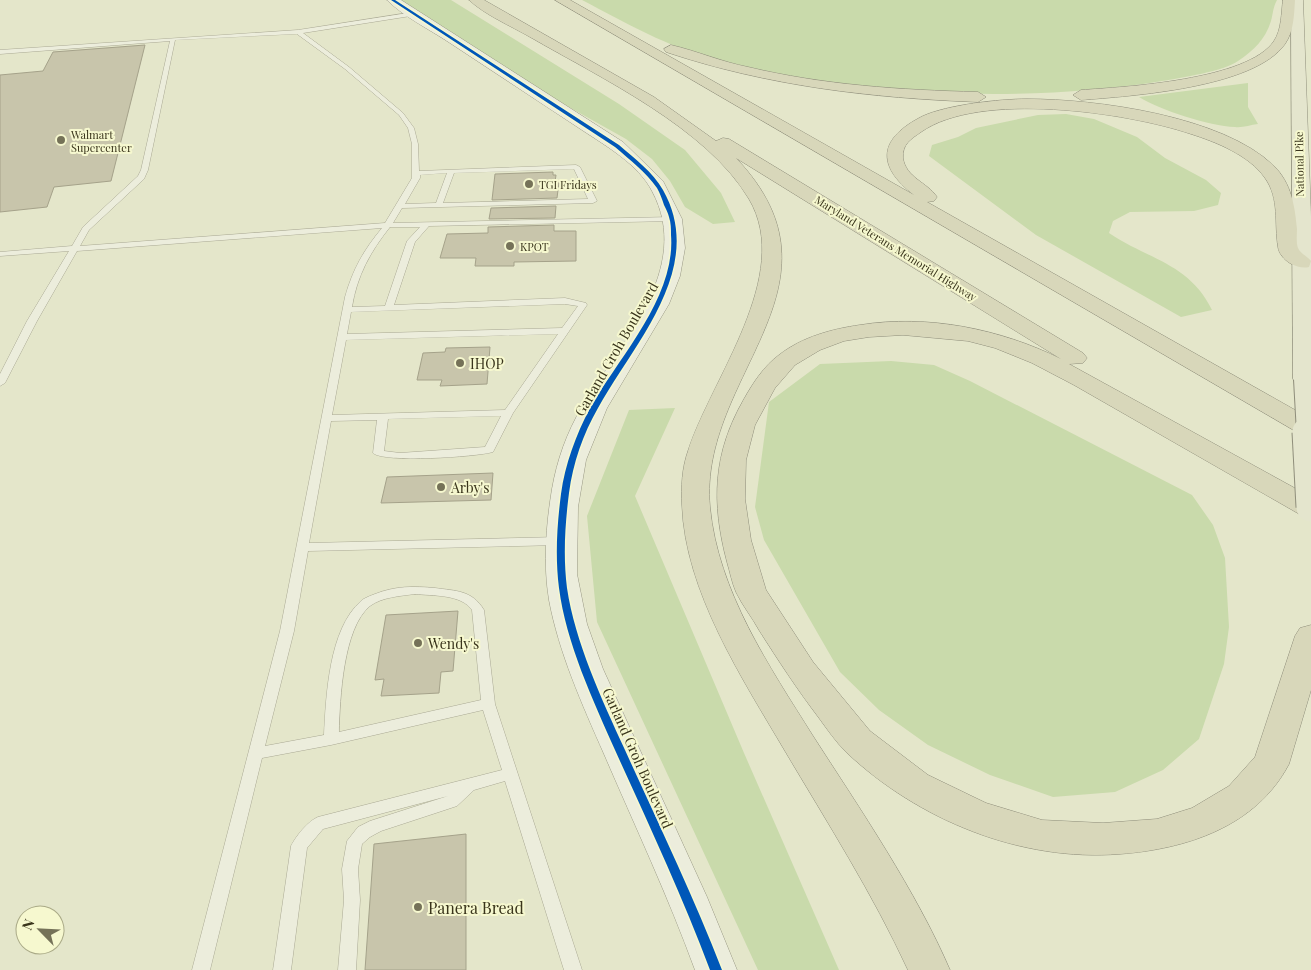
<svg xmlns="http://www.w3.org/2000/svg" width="1311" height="970" font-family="'Playfair Display',serif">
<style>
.green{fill:#c9daab}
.building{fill:#c8c5ab;stroke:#a5a28a}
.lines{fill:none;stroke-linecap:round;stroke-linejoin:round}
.lane-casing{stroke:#aaa994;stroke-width:1}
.secondary-casing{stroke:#999884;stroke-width:1}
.primary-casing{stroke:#8f8e7b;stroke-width:1}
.highway-casing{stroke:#8f8e7b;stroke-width:1}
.lane{fill:#eceddc;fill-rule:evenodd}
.secondary{fill:#eceddc;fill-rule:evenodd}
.primary{fill:#e4e5cd;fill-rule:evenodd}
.highway{fill:#d8d7ba;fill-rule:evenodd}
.primary-bridge-far1-casing{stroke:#8f8e7b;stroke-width:24;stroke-linecap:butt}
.primary-bridge-casing{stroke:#8f8e7b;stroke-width:31;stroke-linecap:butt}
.primary-bridge-far1{stroke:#e4e5cd;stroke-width:22}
.primary-bridge{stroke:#e4e5cd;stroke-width:29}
.cycleway-casing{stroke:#f6f8cf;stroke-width:3}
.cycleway{fill:#0057b8;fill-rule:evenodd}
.poi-dot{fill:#757258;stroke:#f6f8cf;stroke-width:2}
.labels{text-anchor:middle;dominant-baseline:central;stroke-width:4;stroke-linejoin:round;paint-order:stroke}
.far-poi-label{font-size:11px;fill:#39341b;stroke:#f6f8cf;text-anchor:start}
.far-street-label{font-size:11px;fill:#39341b;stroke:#f6f8cf}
.street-label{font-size:14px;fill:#39341b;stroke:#f6f8cf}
.poi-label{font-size:14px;fill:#39341b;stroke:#f6f8cf;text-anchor:start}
.near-poi-label{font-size:16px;fill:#39341b;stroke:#f6f8cf;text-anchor:start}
</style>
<rect width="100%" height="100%" fill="#e4e6ca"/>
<!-- green -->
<path class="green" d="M398 0H451L619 104 685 150 721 193 735 222 713 224 685 207 670 181 652 159 626 139 551 97Z
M582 0H1277C1273 7 1273 14 1271 21 1265 40 1254 50 1238 61 1225 71 1180 78 1162 81 1022 104 853 96 716 60 668 47 626 23 582 0Z
M1248 83V107L1258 124C1250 125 1242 128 1235 127 1209 126 1160 110 1139 97Z
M1066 114 1094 119 1137 137 1165 158 1206 180 1221 193 1218 205 1194 211 1130 212 1113 221 1109 233C1149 260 1189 263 1212 310L1181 317 1036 235 929 156 932 145 958 137 976 128 1038 115Z
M891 361 934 365 970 381 1192 495 1213 525 1225 558 1229 627 1224 664 1199 739 1163 770 1115 792 1053 797 990 775 928 745 879 710 840 672 764 540 755 507 769 402 820 364Z
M675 408 635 496 744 753 839 970H758L597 622 587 516 629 410Z"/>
<!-- building -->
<path class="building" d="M145 45 111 181 54 187 47 207 0 212V75L43 71 53 52Z
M553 172V175H556L555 182H559L557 198 492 200 495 174Z
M556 206 555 218 489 219 491 208Z
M554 225V231H576V261L514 262V266H475L476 258H440L447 234 488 233V227Z
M490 347 487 384 440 386 442 380H417L423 353 445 352 446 348Z
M493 473 491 500 381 503 387 477Z
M458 611 453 671 441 672 439 693 381 696 384 679 375 680 386 615Z
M466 834V970H365L374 844Z"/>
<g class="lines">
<defs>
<path id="lane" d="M415 12 417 15 303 33 349 67 403 113 414 128 418 144 419 171 576 165 580 167 597 201 593 203 402 208 393 223 673 217 677 219 673 221 429 226 415 242 394 305 565 298 586 303 587 305 513 413 493 452C476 457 383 463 373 453L377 420 331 421 309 543 560 537 566 541 560 545 308 551 294 631 265 746 324 735C326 695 329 629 361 601 364 598 370 596 375 594 395 586 414 586 435 588 456 591 472 590 484 610L495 704 582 970H564L505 781 474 790 457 806 381 831 370 837 362 844 358 869 360 900 356 970H338L344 900 342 869 347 841 358 827 370 821 448 796 323 829 307 848 291 970H273L291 846C296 836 308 821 318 817L502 770 483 710 331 745 262 758 210 970H192L280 631 345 297C353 269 363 251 382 228L77 251 37 321 5 383 0 386V374L27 321 69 251 0 256V252L72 246 83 227 138 176 141 170 170 41 0 54V50L298 30ZM297 34 345 69 399 115 408 128 412 144V178L385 223 80 246 89 230 144 179 148 170 175 40ZM574 169 588 199 443 203 454 173ZM447 173 436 203 405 204 420 178V175ZM390 227H420L407 241 385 306 352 307C357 276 370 252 390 227ZM565 304 578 306 562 328 347 334 351 312ZM558 334 505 410 332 415 346 340ZM501 416 485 447 400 453 384 451 388 419ZM415 594C433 596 461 594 472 610L481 700 339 732C340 699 343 628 370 606 382 597 401 596 415 594Z"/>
<path id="secondary" d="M387 0H401L623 142 663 181 682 219 685 248 680 276 669 304 607 408 586 460 578 507 577 574 587 624 603 669 707 897 737 970H695C668 896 635 826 604 754 582 704 559 653 549 600 543 564 546 525 552 489 557 460 567 432 582 407 619 344 694 269 652 191 638 164 606 146 582 130 538 101 494 72 450 43 429 29 404 17 387 0Z"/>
<path id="primary" d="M1291 0H1303L1311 216V385L1296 384 1293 379Z"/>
<path id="highway" d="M469 0H484L654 97 716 141 723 138 729 139 1083 353 1087 358 1083 363 1069 364 1311 497V518L1301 515 1074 385 1032 363 995 348 968 341 903 335 869 337 844 341 820 350 795 365 775 388 755 425 746 460 745 499 751 540 766 590 813 662 870 731 928 775 986 803 1042 820 1103 823 1157 819 1192 808 1229 786 1255 757 1295 636 1300 628 1311 625V690L1289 764C1256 827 1186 849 1120 854 1021 862 918 820 846 752 836 742 827 729 819 718 797 689 778 660 759 630 752 617 742 605 736 592 732 583 730 572 727 562 711 502 713 453 744 399 753 383 764 366 779 355 802 337 832 329 860 325 927 314 1001 329 1061 359L736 158C857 286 698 375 710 507 718 591 769 666 813 736 860 809 916 891 950 970H908C873 894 827 822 785 751 742 678 685 591 682 505 681 487 682 468 688 451 711 379 794 275 749 199 707 128 601 78 530 37 511 26 485 15 469 0Z
M555 0H570L914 195C875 165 879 138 923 116 947 105 999 99 1027 99 1096 99 1223 116 1274 166 1291 183 1295 206 1297 229 1297 234 1296 243 1298 248 1300 253 1308 257 1311 261L1309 267C1297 270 1280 260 1278 247 1274 223 1280 199 1265 178 1249 155 1216 142 1191 134 1126 112 979 91 921 132 911 139 902 144 903 158 906 178 927 182 937 197L934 201 927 202 1311 419V438L1302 435Z
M1283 0H1295C1294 15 1294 31 1285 44 1254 88 1131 96 1081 100L1073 95 1081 90C1125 87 1248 80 1274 41 1282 29 1281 13 1283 0Z
M671 45C697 51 722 62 748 67 823 85 901 90 978 92L986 97 978 102C871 98 768 86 666 52L664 49Z"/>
</defs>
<!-- lane casing -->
<use href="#lane" class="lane-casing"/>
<!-- secondary casing -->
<use href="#secondary" class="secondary-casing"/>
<!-- primary casing -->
<use href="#primary" class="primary-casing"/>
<!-- highway casing -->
<use href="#highway" class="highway-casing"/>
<!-- lane -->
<use href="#lane" class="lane"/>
<!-- secondary -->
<use href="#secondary" class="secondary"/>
<!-- primary -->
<use href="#primary" class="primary"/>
<!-- highway -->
<use href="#highway" class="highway"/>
<defs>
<path id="primary-bridge-far1" d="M1305 379 1308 433"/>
<path id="primary-bridge" d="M1307 432 1311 507"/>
</defs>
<!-- primary-bridge-far1 casing -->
<use href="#primary-bridge-far1" class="primary-bridge-far1-casing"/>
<!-- primary-bridge casing -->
<use href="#primary-bridge" class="primary-bridge-casing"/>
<!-- primary-bridge-far1 -->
<use href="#primary-bridge-far1" class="primary-bridge-far1"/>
<!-- primary-bridge -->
<use href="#primary-bridge" class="primary-bridge"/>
<defs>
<path id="cycleway" d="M391 0H395L619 145C634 158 653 172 663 190 707 268 634 343 598 408 583 434 573 463 569 493 565 524 563 557 567 588 575 642 602 700 625 750 658 823 693 895 722 970H710C682 895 648 823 615 750 593 700 566 643 559 588 555 557 557 525 561 494 565 464 576 435 590 408 619 357 676 297 671 235 671 229 671 223 669 217 668 213 666 209 664 205 662 199 660 193 657 188 646 172 630 160 615 147Z"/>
</defs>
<!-- cycleway casing -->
<use href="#cycleway" class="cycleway-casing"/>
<!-- cycleway -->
<use href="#cycleway" class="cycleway"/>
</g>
<!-- markers -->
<g class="poi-dot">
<circle cx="61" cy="140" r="5"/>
<circle cx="529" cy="184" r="5"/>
<circle cx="510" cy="246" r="5"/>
<circle cx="460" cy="363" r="5"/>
<circle cx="441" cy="487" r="5"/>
<circle cx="418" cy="643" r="5"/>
<circle cx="418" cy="907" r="5"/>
</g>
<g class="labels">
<!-- far-poi labels -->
<g class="far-poi-label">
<text x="71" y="134">Walmart<tspan x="71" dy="13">Supercenter</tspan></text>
<text x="539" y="184">TGI Fridays</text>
<text x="520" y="246">KPOT</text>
</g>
<!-- far-street labels -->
<g class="far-street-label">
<text transform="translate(1299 164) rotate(-91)">National Pike</text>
<text transform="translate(896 248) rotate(32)">Maryland Veterans Memorial Highway</text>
</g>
<!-- street labels -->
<g class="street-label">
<text transform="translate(616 349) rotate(-60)">Garland Groh Boulevard</text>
<text transform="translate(638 758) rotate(66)">Garland Groh Boulevard</text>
</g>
<!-- poi labels -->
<g class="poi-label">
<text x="470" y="363">IHOP</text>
<text x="451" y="487">Arby's</text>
<text x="428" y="643">Wendy's</text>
</g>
<!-- near-poi labels -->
<g class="near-poi-label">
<text x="428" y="907">Panera Bread</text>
</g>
</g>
<!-- north arrow -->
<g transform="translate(40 930) rotate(294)"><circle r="24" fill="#f6f8cf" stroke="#aaaa87"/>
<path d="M0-4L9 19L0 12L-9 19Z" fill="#757258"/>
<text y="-8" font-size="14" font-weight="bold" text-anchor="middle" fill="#39341b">N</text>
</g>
</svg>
